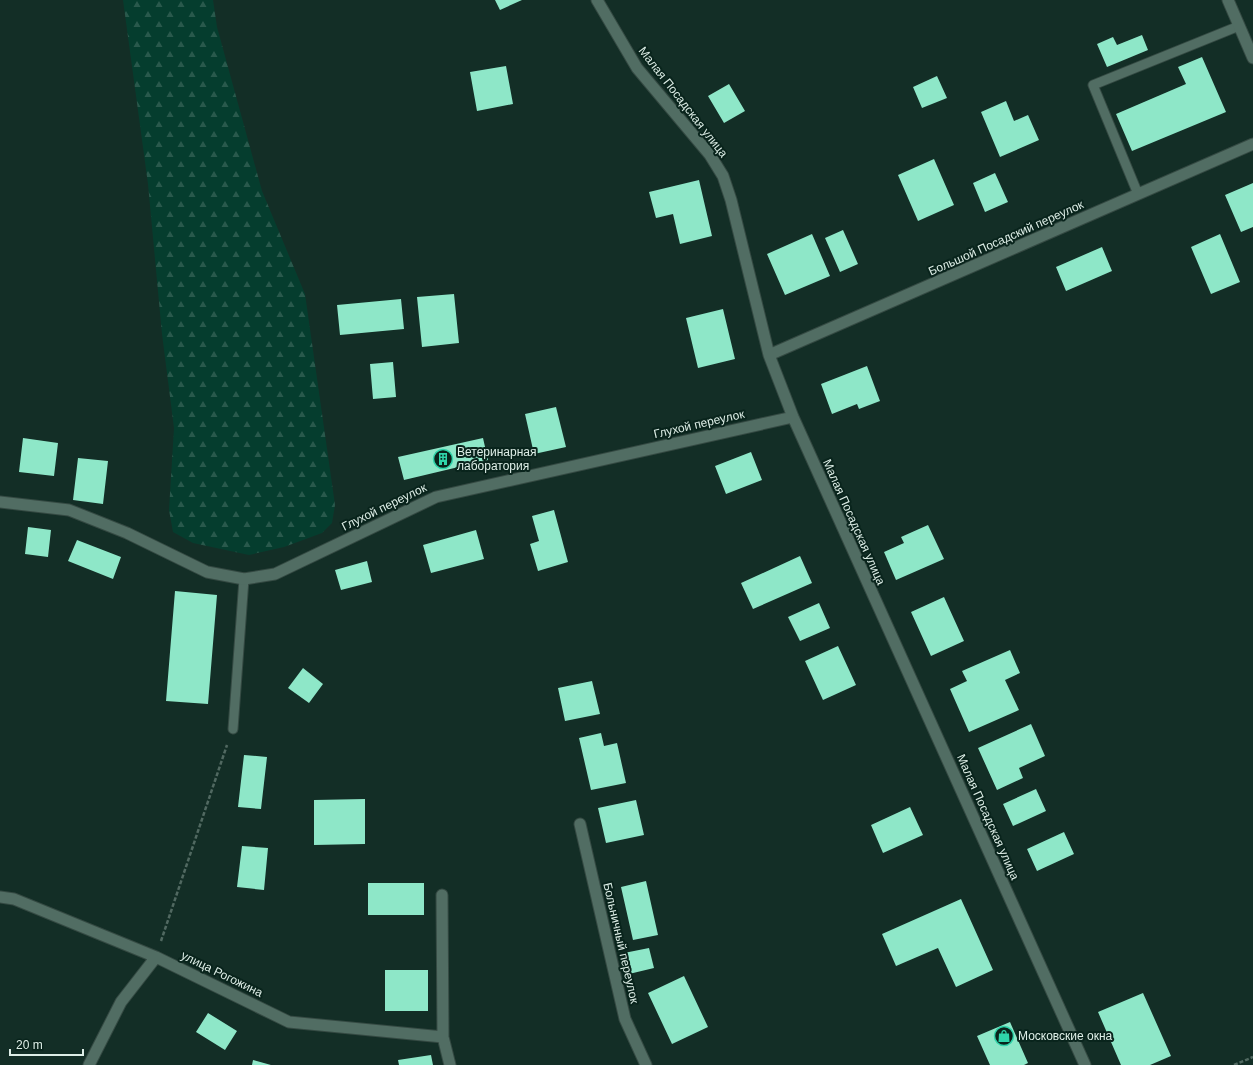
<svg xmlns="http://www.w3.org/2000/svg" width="1253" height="1065" font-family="Helvetica,sans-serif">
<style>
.forest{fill:url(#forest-firs)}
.building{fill:#8ee7c8}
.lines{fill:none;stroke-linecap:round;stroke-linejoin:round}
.service-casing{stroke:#354a43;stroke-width:11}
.minor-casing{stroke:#354a43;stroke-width:13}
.path{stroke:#516961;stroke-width:2.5;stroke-dasharray:4 2;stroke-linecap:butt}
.service{stroke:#516d63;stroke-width:9}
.minor{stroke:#516d63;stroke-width:11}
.labels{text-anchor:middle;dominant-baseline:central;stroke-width:4;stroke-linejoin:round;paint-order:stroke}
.street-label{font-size:12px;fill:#deeee7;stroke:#09241c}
.poi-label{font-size:12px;fill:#deeee7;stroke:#09241c;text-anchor:start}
</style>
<defs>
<pattern id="forest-firs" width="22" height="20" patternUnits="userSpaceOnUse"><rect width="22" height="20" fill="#053d2e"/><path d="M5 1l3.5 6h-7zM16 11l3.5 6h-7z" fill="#29594c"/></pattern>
</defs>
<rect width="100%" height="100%" fill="#132e26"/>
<!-- forest -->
<path class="forest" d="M123 0H213L217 27 262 191 305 294 335 505 332 523 322 533 284 547 249 555 193 543 173 532 169 510 174 428 162 334 148 184Z"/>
<!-- building -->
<path class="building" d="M495 0H522L500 10Z
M1142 35 1148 50 1107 67 1097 44 1113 37 1117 45Z
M1202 57 1226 112 1132 151 1116 114 1186 84 1178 67Z
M506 66 513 104 477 111 470 72Z
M937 76 947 98 922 108 913 87Z
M729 84 745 111 724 123 708 96Z
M1006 101 1014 121 1028 115 1039 140 1000 157 981 112Z
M934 159 954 205 918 221 898 175Z
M995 173 1008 202 985 212 973 183Z
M699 180 712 236 680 244 673 214 656 218 649 192Z
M1253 183V227L1241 232 1225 195Z
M843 230 858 264 840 272 825 238Z
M812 234 830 276 785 295 767 254Z
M1220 234 1240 282 1211 294 1191 247Z
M1102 247 1112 271 1066 291 1056 267Z
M454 294 459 343 422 347 417 297Z
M401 299 404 329 340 335 337 305Z
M723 309 735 359 698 368 686 318Z
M393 362 396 397 373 399 370 364Z
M867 366 880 401 859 409 857 404 832 414 821 384Z
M556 407 566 447 534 454 525 414Z
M23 438 58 443 54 476 19 472Z
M483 438 488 460 404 480 398 457Z
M751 452 762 480 726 494 715 466Z
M78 458 108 461 103 504 73 500Z
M554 510 568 562 538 571 530 544 539 541 532 516Z
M928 525 944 559 896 580 884 552 904 543 901 537Z
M28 527 51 530 48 557 25 554Z
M476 530 484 559 431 573 423 545Z
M77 540 121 557 113 579 68 561Z
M800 556 812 583 753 609 741 583Z
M367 561 372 582 341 590 335 570Z
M175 591 217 595 208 704 166 701Z
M944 597 964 641 931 656 911 612Z
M819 603 830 628 800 641 788 617Z
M838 646 856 685 823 700 805 661Z
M1010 650 1020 673 1005 680 1019 710 969 732 950 689 967 681 962 671Z
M303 668 323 684 309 703 288 688Z
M592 681 600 714 565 721 558 688Z
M1031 724 1045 756 1019 768 1023 778 997 790 978 748Z
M601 733 604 746 617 743 626 783 591 790 579 738Z
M244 755 267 757 261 809 238 807Z
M1036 789 1046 811 1013 826 1003 804Z
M365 799V844L314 845V800Z
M636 800 644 835 606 843 598 808Z
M910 807 923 835 883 853 871 825Z
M1064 832 1074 854 1037 871 1027 849Z
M242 846 268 848 264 890 237 887Z
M646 881 658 935 633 940 621 887Z
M368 883H424V915H368Z
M961 899 993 970 956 987 938 948 896 966 882 934Z
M649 948 654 968 629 974 624 953Z
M385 970H428V1011H385Z
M684 976 708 1027 672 1044 648 993Z
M1143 993 1171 1056 1150 1065H1121L1098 1012Z
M208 1013 237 1031 225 1050 196 1032Z
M1010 1022 1028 1063 1024 1065H990L977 1036Z
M431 1055 433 1065H399L398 1060Z
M253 1060 271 1065H252Z"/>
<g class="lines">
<defs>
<path id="service" d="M1138 194 1093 85 1239 26
M233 729 244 579"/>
<path id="minor" d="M597 0 637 68 710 155 723 176 731 200 769 355 793 417 1085 1065
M1228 0 1253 58
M769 355 1253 144
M0 502 69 510 127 533 207 572 244 579 275 574 436 497 793 417
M580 824 625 1019 646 1065
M442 895 443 1037
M0 897 14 899 156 957 289 1022 443 1037 450 1065
M89 1065 121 1002 156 957"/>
</defs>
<!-- service casing -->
<use href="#service" class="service-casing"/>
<!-- minor casing -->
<use href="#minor" class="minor-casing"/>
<!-- path -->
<path class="path" d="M161 941 227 745
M1234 1065 1253 1057"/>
<!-- service -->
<use href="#service" class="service"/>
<!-- minor -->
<use href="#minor" class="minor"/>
</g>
<!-- icons -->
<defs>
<symbol id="building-ring" viewBox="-11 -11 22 22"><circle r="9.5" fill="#09241c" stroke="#2fd4aa" stroke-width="1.5"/><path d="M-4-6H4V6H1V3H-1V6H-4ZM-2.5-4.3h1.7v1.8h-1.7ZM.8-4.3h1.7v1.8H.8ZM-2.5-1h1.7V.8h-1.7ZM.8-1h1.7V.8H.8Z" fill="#2fd4aa"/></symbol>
<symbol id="shop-ring" viewBox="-11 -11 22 22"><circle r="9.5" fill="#09241c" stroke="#2fd4aa" stroke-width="1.5"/><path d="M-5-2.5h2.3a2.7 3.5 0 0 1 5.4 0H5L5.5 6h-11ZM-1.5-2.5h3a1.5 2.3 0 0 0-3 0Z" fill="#2fd4aa"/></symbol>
</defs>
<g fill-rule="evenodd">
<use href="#building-ring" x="432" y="448" width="22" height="22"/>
<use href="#shop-ring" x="993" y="1025" width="22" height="22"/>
</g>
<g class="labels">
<!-- street labels -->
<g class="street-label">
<text transform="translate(683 102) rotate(52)">Малая Посадская улица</text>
<text transform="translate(1006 238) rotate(-24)">Большой Посадский переулок</text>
<text transform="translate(699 424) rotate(-13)">Глухой переулок</text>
<text transform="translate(384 507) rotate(-26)">Глухой переулок</text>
<text transform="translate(854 522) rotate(66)">Малая Посадская улица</text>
<text transform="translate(988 817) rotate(66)">Малая Посадская улица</text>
<text transform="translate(621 943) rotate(77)">Больничный переулок</text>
<text transform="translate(222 974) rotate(26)">улица Рогожина</text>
</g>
<!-- poi labels -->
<g class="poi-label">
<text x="457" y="452">Ветеринарная<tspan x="457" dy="14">лаборатория</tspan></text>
<text x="1018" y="1036">Московские окна</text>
</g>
</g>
<!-- scale -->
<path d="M10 1049v6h73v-6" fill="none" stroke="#deeee7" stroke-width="2"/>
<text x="16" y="1049" font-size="12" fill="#deeee7" stroke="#09241c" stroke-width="3" paint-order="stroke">20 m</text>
</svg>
